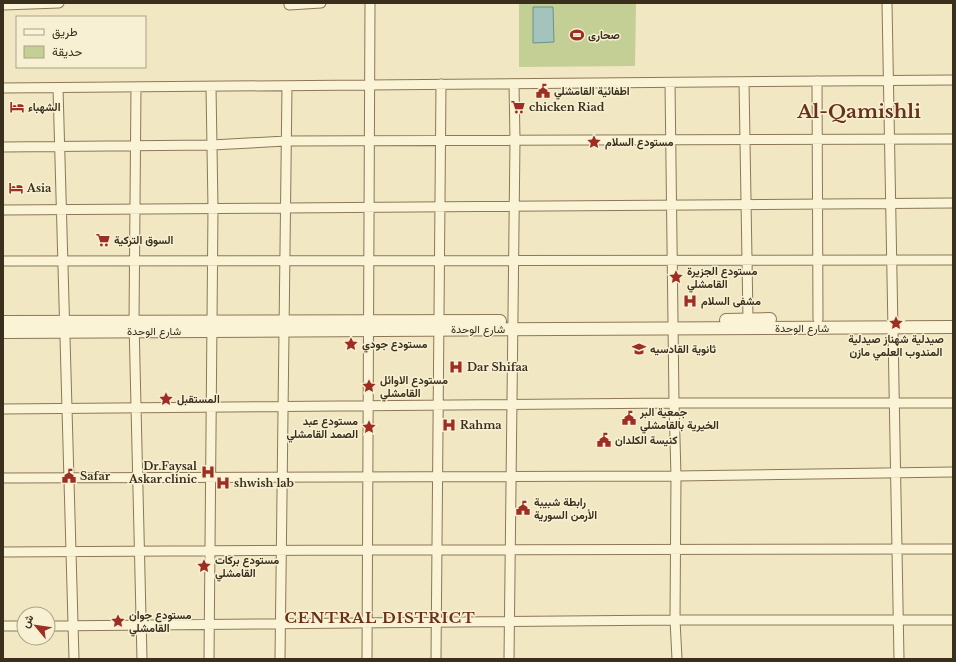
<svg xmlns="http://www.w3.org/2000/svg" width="956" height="662" font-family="'Libre Baskerville',Vazirmatn,serif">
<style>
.green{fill:#c4cf95}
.water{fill:#a4c3bc;stroke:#6b928b}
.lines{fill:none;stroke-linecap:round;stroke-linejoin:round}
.minor-casing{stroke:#8c7858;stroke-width:11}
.tertiary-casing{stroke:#8c7858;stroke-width:14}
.minor{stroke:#fbf3d6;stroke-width:9}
.tertiary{stroke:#fbf3d6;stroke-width:12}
.labels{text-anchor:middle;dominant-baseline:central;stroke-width:3;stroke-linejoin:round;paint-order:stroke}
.poi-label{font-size:11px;font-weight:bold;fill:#3a2e1d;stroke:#f7f0d2;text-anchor:start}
.street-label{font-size:11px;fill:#3a2e1d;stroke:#f7f0d2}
.district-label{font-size:15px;font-weight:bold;letter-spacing:1px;fill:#6a311a;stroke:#f7f0d2}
.town-label{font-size:19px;font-weight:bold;fill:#6a311a;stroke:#f7f0d2}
</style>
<rect width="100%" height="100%" fill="#f1e7c2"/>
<!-- green -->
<path class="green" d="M519 3 636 4 635 66 519 67Z"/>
<!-- water -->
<path class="water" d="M533 7H553L554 42 533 43Z"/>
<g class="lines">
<defs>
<path id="minor" d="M887 3 899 659
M3 5 59 3
M289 5 321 3
M817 81 818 319
M744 82 748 319
M670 83 674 403 676 476 675 620 677 659
M136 87 134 322 142 659
M3 88 953 80
M58 88 74 659
M3 147 212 145 286 141 953 139
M3 210 953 203
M3 261 953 260
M3 409 674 403H953
M3 478 676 476 953 472
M3 552 368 550 953 549
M3 626H24
M48 626 675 620H953
M209 659 213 208 211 87
M280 659 287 86
M367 659 370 3
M436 659 441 84
M509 659 515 140 514 84"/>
<path id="tertiary" d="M726 320 770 319
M3 322 500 321
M3 332 953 327"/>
</defs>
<!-- minor casing -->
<use href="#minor" class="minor-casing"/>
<!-- tertiary casing -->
<use href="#tertiary" class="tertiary-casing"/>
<!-- minor -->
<use href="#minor" class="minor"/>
<!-- tertiary -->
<use href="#tertiary" class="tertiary"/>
</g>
<!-- icons -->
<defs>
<symbol id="stadium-bare" viewBox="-9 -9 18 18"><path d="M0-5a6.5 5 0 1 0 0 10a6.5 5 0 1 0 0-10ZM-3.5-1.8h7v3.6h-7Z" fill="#9e2d24" stroke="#f7f0d2" stroke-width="2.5" paint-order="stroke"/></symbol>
<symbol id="civic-bare" viewBox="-9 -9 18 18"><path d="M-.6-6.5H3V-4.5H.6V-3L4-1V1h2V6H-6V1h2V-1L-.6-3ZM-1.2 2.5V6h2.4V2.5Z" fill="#9e2d24" stroke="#f7f0d2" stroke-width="2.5" paint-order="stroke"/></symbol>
<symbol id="hotel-bare" viewBox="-9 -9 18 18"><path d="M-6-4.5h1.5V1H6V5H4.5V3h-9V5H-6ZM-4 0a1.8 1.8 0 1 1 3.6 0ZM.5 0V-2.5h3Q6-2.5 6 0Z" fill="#9e2d24" stroke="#f7f0d2" stroke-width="2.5" paint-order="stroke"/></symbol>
<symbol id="supermarket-bare" viewBox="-9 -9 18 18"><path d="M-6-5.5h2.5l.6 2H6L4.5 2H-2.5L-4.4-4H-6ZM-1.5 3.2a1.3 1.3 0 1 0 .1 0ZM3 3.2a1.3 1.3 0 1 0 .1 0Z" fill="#9e2d24" stroke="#f7f0d2" stroke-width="2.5" paint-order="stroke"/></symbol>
<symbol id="sight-bare" viewBox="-9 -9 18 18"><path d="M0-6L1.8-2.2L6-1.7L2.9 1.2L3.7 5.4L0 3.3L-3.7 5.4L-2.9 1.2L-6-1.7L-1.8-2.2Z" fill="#9e2d24" stroke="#f7f0d2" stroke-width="2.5" paint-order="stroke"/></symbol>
<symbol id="hospital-bare" viewBox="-9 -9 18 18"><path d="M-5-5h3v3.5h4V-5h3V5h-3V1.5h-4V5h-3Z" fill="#9e2d24" stroke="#f7f0d2" stroke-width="2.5" paint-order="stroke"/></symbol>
<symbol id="school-bare" viewBox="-9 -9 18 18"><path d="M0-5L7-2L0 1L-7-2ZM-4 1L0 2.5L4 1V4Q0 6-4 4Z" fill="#9e2d24" stroke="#f7f0d2" stroke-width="2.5" paint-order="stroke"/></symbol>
</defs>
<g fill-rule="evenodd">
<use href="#stadium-bare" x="567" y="25" width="20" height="20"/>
<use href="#civic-bare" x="533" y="81" width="20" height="20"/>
<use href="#hotel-bare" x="7" y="97" width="20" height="20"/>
<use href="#supermarket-bare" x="508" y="97" width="20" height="20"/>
<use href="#sight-bare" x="584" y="132" width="20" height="20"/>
<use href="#hotel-bare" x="6" y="178" width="20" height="20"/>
<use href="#supermarket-bare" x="93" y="230" width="20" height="20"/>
<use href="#sight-bare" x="666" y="267" width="20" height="20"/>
<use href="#hospital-bare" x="680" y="291" width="20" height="20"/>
<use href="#sight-bare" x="886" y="313" width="20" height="20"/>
<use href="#sight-bare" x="341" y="334" width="20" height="20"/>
<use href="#school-bare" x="629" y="339" width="20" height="20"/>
<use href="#hospital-bare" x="446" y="357" width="20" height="20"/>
<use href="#sight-bare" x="359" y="376" width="20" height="20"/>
<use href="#sight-bare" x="156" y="389" width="20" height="20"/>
<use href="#civic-bare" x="619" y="408" width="20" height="20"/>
<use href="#hospital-bare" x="439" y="415" width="20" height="20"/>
<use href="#sight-bare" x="359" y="417" width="20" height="20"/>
<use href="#civic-bare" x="594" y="430" width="20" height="20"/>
<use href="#hospital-bare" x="198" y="462" width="20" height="20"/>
<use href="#civic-bare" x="59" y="466" width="20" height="20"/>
<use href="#hospital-bare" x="213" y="473" width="20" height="20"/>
<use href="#civic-bare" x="513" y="498" width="20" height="20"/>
<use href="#sight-bare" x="194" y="556" width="20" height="20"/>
<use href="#sight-bare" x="108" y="611" width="20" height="20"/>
</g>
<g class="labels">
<!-- poi labels -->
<g class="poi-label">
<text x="588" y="35">صحارى</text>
<text x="554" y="91">اطفائية القامشلي</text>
<text x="28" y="107">الشهباء</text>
<text x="529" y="107">chicken Riad</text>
<text x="605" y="142">مستودع السلام</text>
<text x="27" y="188">Asia</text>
<text x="114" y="240">السوق التركية</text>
<text x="687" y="271">مستودع الجزيرة<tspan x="687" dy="13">القامشلي</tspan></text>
<text x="701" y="301">مشفى السلام</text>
<text x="896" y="339" text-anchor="middle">صيدلية شهناز صيدلية<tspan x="896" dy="13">المندوب العلمي مازن</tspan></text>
<text x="362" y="344">مستودع جودي</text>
<text x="650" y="349">ثانوية القادسيه</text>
<text x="467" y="367">Dar Shifaa</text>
<text x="380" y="380">مستودع الاوائل<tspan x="380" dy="13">القامشلي</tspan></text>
<text x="177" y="399">المستقبل</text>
<text x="640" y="412">جمعية البر<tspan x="640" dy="13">الخيرية بالقامشلي</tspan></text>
<text x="358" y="421" text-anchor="end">مستودع عبد<tspan x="358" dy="13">الصمد القامشلي</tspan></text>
<text x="460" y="425">Rahma</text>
<text x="615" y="440">كنيسة الكلدان</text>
<text x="197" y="466" text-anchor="end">Dr.Faysal<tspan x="197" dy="13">Askar clinic</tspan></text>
<text x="80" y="476">Safar</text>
<text x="234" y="483">shwish lab</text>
<text x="534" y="502">رابطة شبيبة<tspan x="534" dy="13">اﻷرمن السورية</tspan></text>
<text x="215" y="560">مستودع بركات<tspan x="215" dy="13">القامشلي</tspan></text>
<text x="129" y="615">مستودع جوان<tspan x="129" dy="13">القامشلي</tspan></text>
</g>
<!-- street labels -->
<g class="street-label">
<text x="802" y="328">شارع الوحدة</text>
<text x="478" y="329">شارع الوحدة</text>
<text x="154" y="331">شارع الوحدة</text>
</g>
<!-- district labels -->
<g class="district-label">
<text x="380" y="617">CENTRAL DISTRICT</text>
</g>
<!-- town labels -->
<g class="town-label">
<text x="859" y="111">Al-Qamishli</text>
</g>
</g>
<!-- border -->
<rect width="956" height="662" fill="none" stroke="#3a2e1d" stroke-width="8"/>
<!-- legend -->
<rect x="16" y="16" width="130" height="52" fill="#f7f0d2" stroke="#aba28a"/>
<rect x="24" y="29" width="20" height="6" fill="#fbf3d6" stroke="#aba28a"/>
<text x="52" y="36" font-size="12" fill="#3a2e1d">طريق</text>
<rect x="24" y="46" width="20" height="12" fill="#c4cf95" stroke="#aba28a"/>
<text x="52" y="56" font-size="12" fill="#3a2e1d">حديقة</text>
<!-- north arrow -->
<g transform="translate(36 626) rotate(299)"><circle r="19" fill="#f7f0d2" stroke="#aba28a"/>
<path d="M0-3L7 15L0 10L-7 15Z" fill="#9e2d24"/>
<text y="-6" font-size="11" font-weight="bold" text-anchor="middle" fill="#3a2e1d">ش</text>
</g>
</svg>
